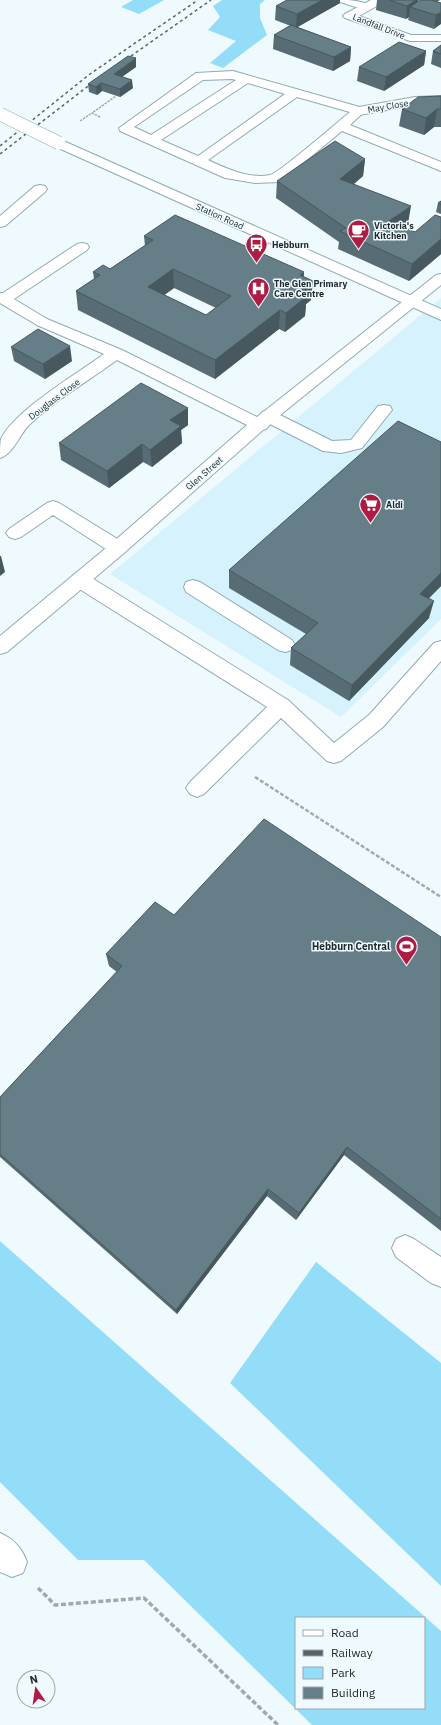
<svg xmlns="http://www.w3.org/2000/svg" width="441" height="1725" font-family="'IBM Plex Sans',sans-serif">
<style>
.built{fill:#d5f2fd}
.green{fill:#93ddf8;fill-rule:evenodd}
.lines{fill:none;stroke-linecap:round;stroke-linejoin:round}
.lane-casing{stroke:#90aab4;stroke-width:2}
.street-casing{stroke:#90aab4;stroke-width:2}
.secondary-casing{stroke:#90aab4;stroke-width:2}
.path-far2{stroke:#9faaae;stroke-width:1.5;stroke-dasharray:2.5 1;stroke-linecap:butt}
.path-far1{stroke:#9faaae;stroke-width:2.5;stroke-dasharray:4 2;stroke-linecap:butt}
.path{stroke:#9faaae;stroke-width:3.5;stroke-dasharray:5 2.5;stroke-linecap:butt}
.lane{fill:#fff;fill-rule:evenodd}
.street{fill:#fff;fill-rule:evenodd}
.secondary{fill:#fff;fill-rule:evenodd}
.rail{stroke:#596367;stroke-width:1.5;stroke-dasharray:3 3;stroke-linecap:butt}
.secondary-bridge-casing{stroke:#90aab4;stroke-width:14;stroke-linecap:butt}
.secondary-bridge{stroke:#fff;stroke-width:13}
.wall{fill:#576c74;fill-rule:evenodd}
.shaded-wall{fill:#47585e}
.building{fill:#657e87;stroke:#47585e;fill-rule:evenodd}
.labels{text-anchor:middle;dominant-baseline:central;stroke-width:3;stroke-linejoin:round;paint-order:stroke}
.far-street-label{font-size:9px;fill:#212b2f;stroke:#effafe}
.far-poi-label{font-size:9px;font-weight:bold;fill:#212b2f;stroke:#effafe;text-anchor:start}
.poi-label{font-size:10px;font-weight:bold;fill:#212b2f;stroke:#effafe;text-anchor:end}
</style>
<rect width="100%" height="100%" fill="#effafe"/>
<!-- built -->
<path class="built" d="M441 298V619L341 717 110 574Z"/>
<!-- green -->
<path class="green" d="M133 0H164L139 14 121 7Z
M222 0H265L260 4V18L267 35 223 68 210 63 236 41 208 30 220 17 213 6Z
M0 1241 441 1631V1725H312L144 1560H78L0 1482ZM296 1618H424V1708H296Z
M316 1262 441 1363V1586L230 1383Z"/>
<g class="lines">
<defs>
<path id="lane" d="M338 0C348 0 364 0 371 7L365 10 340 2Z
M233 71 363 108 365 111 350 125 441 162V171L342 131 280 182 255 183 225 178 120 131 119 128 196 73ZM232 79 236 80 151 135 134 127 203 80ZM248 83 285 94 198 156 161 140ZM297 97 350 112C339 121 278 174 270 175 249 179 227 169 208 160Z
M40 185 45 186 47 189 45 192 5 226 0 227V216L35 186Z
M82 243 87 244 89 247 87 250 14 299 47 319 50 322 47 325 42 327 37 325 0 303V293H3L77 244Z
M384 405 390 406 392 410 362 448 341 453 323 451 262 420 260 416 262 412 268 411 274 412 332 441 351 440 378 406Z
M53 501 59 503 124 543 127 548 124 553 118 554 112 553 53 515 21 537 15 539 9 537 6 533 9 529 47 503Z
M80 573 87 575 288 700 334 743 369 715 434 643 441 641V661L383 727 341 761 334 763 327 761 281 718 204 794 197 797 190 794 186 788 190 782 267 707 73 585 71 580 73 575Z
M193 580 200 582 292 640 295 645 292 650 285 652 278 650 186 592 184 587 186 582Z
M405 1235 414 1239 441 1257V1287L431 1283 396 1257 392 1248 396 1239Z"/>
<path id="street" d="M371 0H386L384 2 359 16 411 35H441V41H410L345 18 343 16 345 14Z
M441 96V104L415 105 359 115 355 114 353 111 355 108 359 107 415 97Z
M441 274V285L274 420 266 429 263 430 124 553 7 652 0 654V636L112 543 247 425 117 360C88 381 54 401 28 426 19 436 13 454 0 458 0 452 0 444 1 439 14 411 78 373 104 354L37 325 34 322 37 319 42 317 47 319 122 350 257 417 436 275Z
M0 1533C14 1539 22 1548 27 1562L23 1573 12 1577 0 1572Z"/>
<path id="secondary" d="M59 139 441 309V320L54 146 53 143 54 140Z"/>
</defs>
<!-- lane casing -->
<use href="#lane" class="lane-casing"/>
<!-- street casing -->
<use href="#street" class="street-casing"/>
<!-- secondary casing -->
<use href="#secondary" class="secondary-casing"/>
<!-- path-far2 -->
<path class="path-far2" d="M100 117 92 113 116 96
M80 121 92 113"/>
<!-- path-far1 -->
<path class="path-far1" d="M255 777 441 897"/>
<!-- path -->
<path class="path" d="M38 1588 55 1605 144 1598 278 1725"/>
<!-- lane -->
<use href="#lane" class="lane"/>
<!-- street -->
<use href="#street" class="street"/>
<!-- secondary -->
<use href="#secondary" class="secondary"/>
<!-- rail -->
<path class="rail" d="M121 63 211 0
M0 146 90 74 198 0
M0 154 96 80"/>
<defs>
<path id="secondary-bridge" d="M0 114 59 143"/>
</defs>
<!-- secondary-bridge casing -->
<use href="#secondary-bridge" class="secondary-bridge-casing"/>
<!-- secondary-bridge -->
<use href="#secondary-bridge" class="secondary-bridge"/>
</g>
<!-- wall -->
<path class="wall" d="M377 0H418V2L420 0H440L437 2 441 3 434 29 408 20 409 17 406 19 376 10Z
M340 3 297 27 351 47 350 61 333 71 273 49 274 35 291 26 275 20 276 6Z
M441 45V68L431 64 433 51Z
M426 51 424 65 384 91 357 81 359 67Z
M136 67 122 77 133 88 120 97 102 91 97 95 89 92 88 84Z
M441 96V127H434L424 135 399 126 402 109Z
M365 159 363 176 354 184 408 224 403 227 415 232 441 217V254L409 281 338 249 339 242 276 198 277 181Z
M441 201V214L436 212 438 203Z
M144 236 304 272 303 276 311 300 306 304 305 316 285 332 279 329 215 379 78 310 76 291 94 279 93 272 110 269 145 246ZM174 288 216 308 206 315 164 295Z
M11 347 72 361 45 379 14 361Z
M188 408V425L181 430 182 443 152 467 143 462 109 488 61 460 59 443Z
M441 442V586L429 598V618L349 701 290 665 291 648 306 634 229 588V570Z
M174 915 441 937V1231L344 1155 296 1220 267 1196 177 1314 0 1157V1097L117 972 109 966 106 954Z"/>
<!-- shaded-wall -->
<path class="shaded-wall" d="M322 0H340V3L296 28 297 14Z
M416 0H418L417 9 410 7 409 17 406 19 407 6Z
M441 12V24L434 29 436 15Z
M351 47 350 61 333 71 334 57Z
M426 51 424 65 384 91 386 77Z
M136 58V67L114 82V74Z
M132 80 133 88 120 97V89Z
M101 83 102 91 97 95 96 87Z
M437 109 434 127 424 135 426 118Z
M365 159 363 176 339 196 340 179Z
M411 206 408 224 387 238 389 221Z
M441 239V254L409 281 412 264Z
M173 269 174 288 149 306 148 287Z
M304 272 303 289 313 281 311 300 306 304 305 316 285 332 286 313 297 293 300 275Z
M280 310 279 329 215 379V360Z
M70 346 72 361 45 379 43 364Z
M188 408V425L181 430 182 443 152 467 150 450 170 420Z
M142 444 143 462 109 488 107 471Z
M0 556H1L5 572 0 576Z
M441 573V586L416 611 420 594Z
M434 601 429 618 349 701 352 685Z
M347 1147 344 1155 296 1220 299 1213Z
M268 1189 267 1196 177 1314 176 1310Z"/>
<!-- building -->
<path class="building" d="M287 0H322L297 14 276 6Z
M389 0H416L407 6Z
M420 0H431L441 3V12L436 15 410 7Z
M291 25 351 47 334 57 274 35Z
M399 42 426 51 386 77 359 67Z
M441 45V54L433 51Z
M128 56 136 58 114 74 132 80 120 89 101 83 96 87 88 84Z
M441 96V109H437L426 118 402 109 418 97Z
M335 141 365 159 340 179 411 206 389 221 415 232 435 215 441 217V239L412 264 340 231 346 228 277 181Z
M441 201V205L438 203Z
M175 215 304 272 300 275 313 281 297 293 306 297 286 313 280 310 215 360 76 291 100 275 93 272 103 265 110 269 153 240 144 236ZM173 269 231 296 206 315 148 287Z
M38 329 70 346 43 364 11 347Z
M141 383 188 408 170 420 181 426 150 450 142 444 107 471 59 443Z
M398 421 441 442V573L420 594 434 601 352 685 291 648 318 623 229 570Z
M264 819 441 937V1219L347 1147 299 1213 268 1189 176 1310 0 1154V1097L122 966 106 954 155 902 174 915Z"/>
<!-- icons -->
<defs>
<symbol id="cafe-pin" viewBox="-11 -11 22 30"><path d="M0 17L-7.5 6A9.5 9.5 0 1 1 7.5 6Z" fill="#af1c43" stroke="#effafe"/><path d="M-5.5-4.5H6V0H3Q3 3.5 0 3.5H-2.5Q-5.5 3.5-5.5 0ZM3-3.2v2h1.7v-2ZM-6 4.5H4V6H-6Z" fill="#fff"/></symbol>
<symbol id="bus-pin" viewBox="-11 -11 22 30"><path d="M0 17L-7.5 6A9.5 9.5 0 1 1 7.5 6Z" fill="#af1c43" stroke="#effafe"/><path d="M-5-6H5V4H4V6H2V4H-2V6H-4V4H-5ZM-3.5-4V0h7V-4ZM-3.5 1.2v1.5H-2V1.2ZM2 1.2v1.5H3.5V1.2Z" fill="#fff"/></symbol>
<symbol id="hospital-pin" viewBox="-11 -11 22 30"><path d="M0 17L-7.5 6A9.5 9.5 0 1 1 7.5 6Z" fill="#af1c43" stroke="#effafe"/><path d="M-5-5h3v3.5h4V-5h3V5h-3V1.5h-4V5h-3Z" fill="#fff"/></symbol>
<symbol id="supermarket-pin" viewBox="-11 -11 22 30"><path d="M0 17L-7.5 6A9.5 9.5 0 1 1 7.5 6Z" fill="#af1c43" stroke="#effafe"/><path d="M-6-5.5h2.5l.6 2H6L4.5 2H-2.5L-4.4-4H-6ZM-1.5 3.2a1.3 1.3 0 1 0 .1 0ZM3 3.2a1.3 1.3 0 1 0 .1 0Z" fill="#fff"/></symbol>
<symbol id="stadium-pin" viewBox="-11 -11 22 30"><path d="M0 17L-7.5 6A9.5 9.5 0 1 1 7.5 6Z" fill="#af1c43" stroke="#effafe"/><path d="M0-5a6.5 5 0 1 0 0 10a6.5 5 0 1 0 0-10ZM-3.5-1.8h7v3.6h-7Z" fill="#fff"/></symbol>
</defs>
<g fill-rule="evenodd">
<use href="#cafe-pin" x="346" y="218" width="25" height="34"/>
<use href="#bus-pin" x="244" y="232" width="25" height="34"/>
<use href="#hospital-pin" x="246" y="276" width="25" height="34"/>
<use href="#supermarket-pin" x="358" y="492" width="25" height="34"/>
<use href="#stadium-pin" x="394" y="934" width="25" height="34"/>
</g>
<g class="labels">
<!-- far-street labels -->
<g class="far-street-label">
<text transform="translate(379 26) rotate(21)">Landfall Drive</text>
<text transform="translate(388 106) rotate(-10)">May Close</text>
<text transform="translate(220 216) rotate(24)">Station Road</text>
<text transform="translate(54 399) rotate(-37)">Douglass Close</text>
<text transform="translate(204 473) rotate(-41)">Glen Street</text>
</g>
<!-- far-poi labels -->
<g class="far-poi-label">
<text x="374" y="225">Victoria's<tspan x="374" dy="10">Kitchen</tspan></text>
<text x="272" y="244">Hebburn</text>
<text x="274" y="283">The Glen Primary<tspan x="274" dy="10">Care Centre</tspan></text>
<text x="386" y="504">Aldi</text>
</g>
<!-- poi labels -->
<g class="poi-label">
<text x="390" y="946">Hebburn Central</text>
</g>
</g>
<!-- legend -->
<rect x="295" y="1617" width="130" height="92" fill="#effafe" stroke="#9da7ab"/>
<rect x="303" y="1630" width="20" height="6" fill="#ffffff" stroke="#9da7ab"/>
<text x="331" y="1637" font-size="12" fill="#212b2f">Road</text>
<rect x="303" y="1650" width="20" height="6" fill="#596367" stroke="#9da7ab"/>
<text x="331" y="1657" font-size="12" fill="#212b2f">Railway</text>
<rect x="303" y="1667" width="20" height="12" fill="#93ddf8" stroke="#9da7ab"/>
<text x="331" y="1677" font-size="12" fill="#212b2f">Park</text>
<rect x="303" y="1687" width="20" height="12" fill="#657e87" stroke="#9da7ab"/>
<text x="331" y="1697" font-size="12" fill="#212b2f">Building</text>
<!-- north arrow -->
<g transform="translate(36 1689) rotate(347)"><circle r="19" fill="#effafe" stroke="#9da7ab"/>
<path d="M0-3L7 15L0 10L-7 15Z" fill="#af1c43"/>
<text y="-6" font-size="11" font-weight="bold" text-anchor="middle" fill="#212b2f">N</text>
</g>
</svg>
